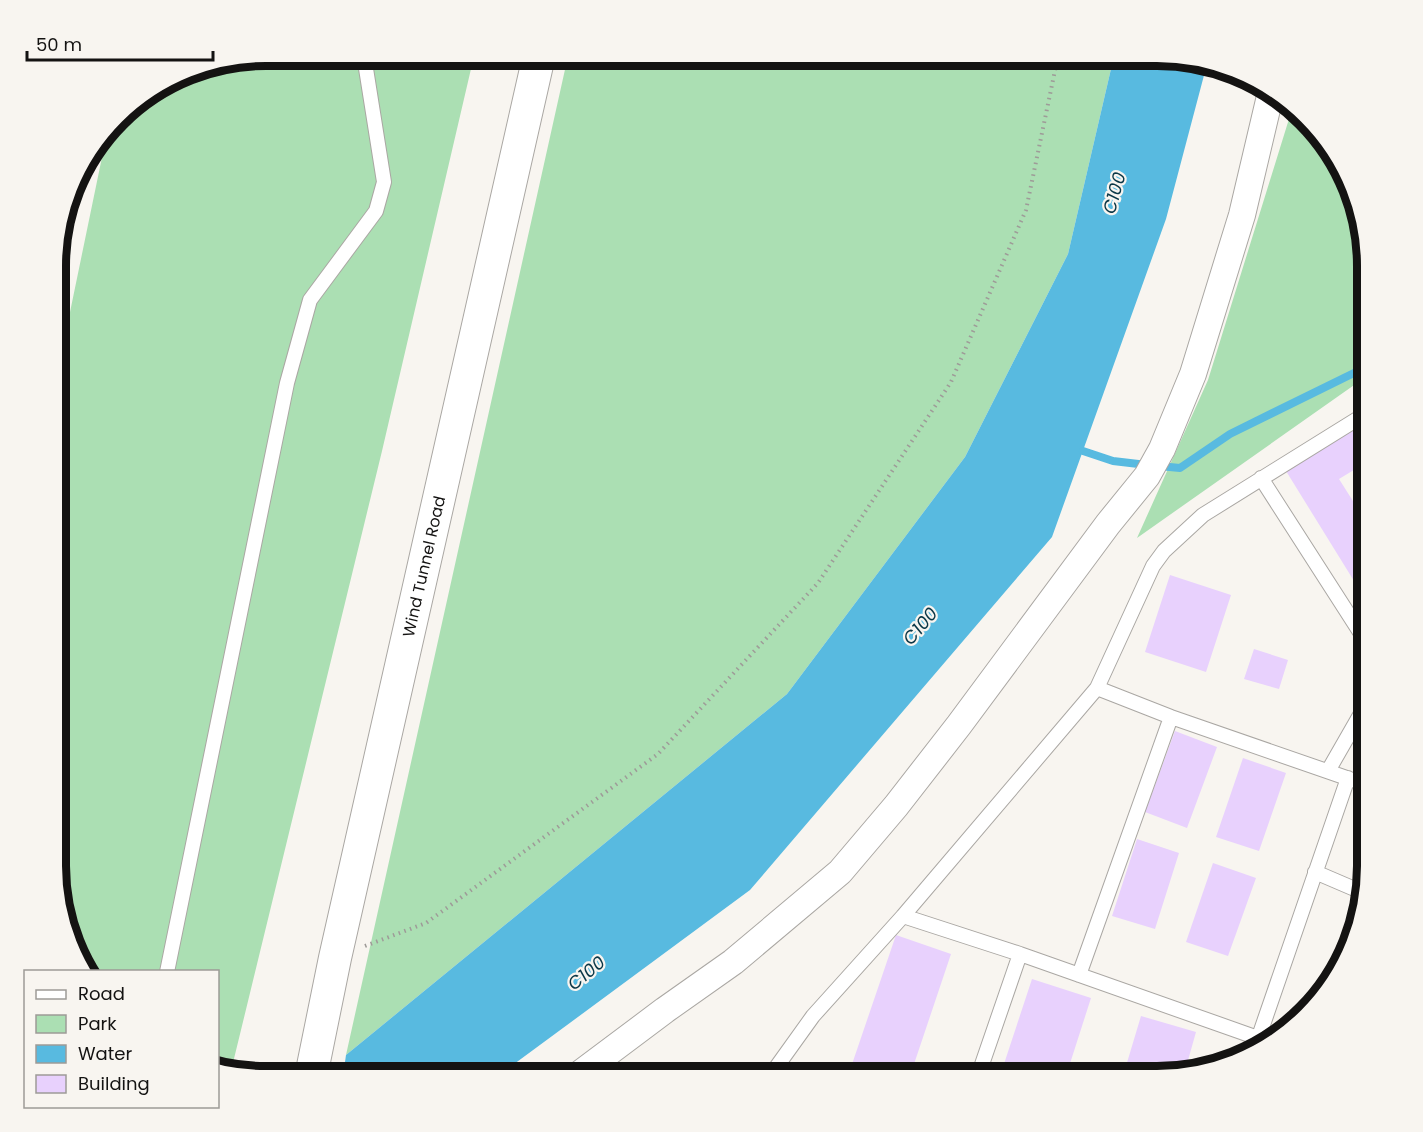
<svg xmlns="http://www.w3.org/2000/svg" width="1423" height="1132" font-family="Poppins,sans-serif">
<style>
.green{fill:#abdfb3}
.water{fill:#58bae0}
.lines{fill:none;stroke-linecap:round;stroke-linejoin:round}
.stream{stroke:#58bae0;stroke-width:8}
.building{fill:#e8d1fd}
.service-casing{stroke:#aaa7a3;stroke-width:16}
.minor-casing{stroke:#aaa7a3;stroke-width:28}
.tertiary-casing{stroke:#aaa7a3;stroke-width:34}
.path{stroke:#9e9b98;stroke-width:4;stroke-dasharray:1.5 4.5;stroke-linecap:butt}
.service{stroke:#fff;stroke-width:14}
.minor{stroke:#fff;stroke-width:26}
.tertiary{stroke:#fff;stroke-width:32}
.labels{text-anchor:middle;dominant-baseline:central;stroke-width:4.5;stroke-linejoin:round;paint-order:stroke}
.street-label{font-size:16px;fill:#141312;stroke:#f8f5f0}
.water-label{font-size:18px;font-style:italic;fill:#0a3747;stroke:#f8f5f0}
.rim{fill:none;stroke:#141312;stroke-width:8}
</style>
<rect width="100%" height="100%" fill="#f8f5f0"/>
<!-- green -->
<path class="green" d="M261 56 270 58 296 56H474L382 451 231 1071 218 1068V972L87 971 77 959 56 880 57 375 107 133 127 108 198 67Z
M568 56H1114L1068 254 965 457 787 694 346 1055Z
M1293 106 1346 173 1367 266V376L1137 538 1208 380Z"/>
<!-- water -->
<path class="water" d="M1114 56H1170L1207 64 1166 219 1052 537 750 890 498 1076H343L346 1055 787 694 965 457 1068 254Z"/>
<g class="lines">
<!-- stream -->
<path class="stream" d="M1083 451 1113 461 1147 465
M1159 466 1180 468 1230 434 1358 371 1367 360"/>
</g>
<!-- building -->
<path class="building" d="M1367 421V462L1339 479 1365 520 1367 519V602L1286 471Z
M1170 575 1231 595 1206 672 1145 652Z
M1254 649 1288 660 1279 689 1244 679Z
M1175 731 1217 747 1187 828 1145 812Z
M1243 758 1286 773 1259 851 1216 837Z
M1137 839 1179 853 1155 929 1112 916Z
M1213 863 1256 878 1228 956 1186 942Z
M896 935 951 954 910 1076H848Z
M1032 979 1091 998 1066 1076H1000Z
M1141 1016 1196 1032 1185 1071 1157 1076H1123Z"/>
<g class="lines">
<defs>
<path id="service" d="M1261 478 1367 643
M1097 688 1171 717 1367 785
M1328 771 1367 703
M1315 872 1364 893
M903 916 1020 954 1258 1038
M167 972 287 383 310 300 376 211 384 182 364 56
M1079 975 1171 717
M1255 1048 1348 778
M770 1076 813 1016 903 916 1097 688 1153 566 1164 551 1203 515 1367 413
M978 1076 1020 954"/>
<path id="minor" d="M577 1076 665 1010 733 962 840 872 896 806 959 725 1108 524 1147 476 1162 449 1193 374 1242 215 1271 92"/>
<g id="tertiary">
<path id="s1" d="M311 1076 335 958 539 56"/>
</g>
</defs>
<!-- service casing -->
<use href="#service" class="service-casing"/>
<!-- minor casing -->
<use href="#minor" class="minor-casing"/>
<!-- tertiary casing -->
<use href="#tertiary" class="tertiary-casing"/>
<!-- path -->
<path class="path" d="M365 946 426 923 658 754 818 583 951 382 1026 210 1058 56"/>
<!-- service -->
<use href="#service" class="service"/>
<!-- minor -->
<use href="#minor" class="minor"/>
<!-- tertiary -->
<use href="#tertiary" class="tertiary"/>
</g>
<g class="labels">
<!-- street labels -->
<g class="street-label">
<text stroke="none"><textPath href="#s1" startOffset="522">Wind Tunnel Road</textPath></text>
</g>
<!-- water labels -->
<g class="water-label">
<text transform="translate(1114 193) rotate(-74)">C100</text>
<text transform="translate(920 626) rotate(-49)">C100</text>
<text transform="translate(586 973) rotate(-39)">C100</text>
</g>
</g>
<!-- crop -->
<path d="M0 0H1423V1132H0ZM266 66H1157A200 200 0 0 1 1357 266V866A200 200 0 0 1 1157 1066H266A200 200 0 0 1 66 866V266A200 200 0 0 1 266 66Z" fill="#f8f5f0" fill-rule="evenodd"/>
<path class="rim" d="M266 66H1157A200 200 0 0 1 1357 266V866A200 200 0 0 1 1157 1066H266A200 200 0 0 1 66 866V266A200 200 0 0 1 266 66Z"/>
<!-- legend -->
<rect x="24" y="970" width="195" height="138" fill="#f8f5f0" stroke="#9d9b97" stroke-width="1.5"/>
<rect x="36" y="990" width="30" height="9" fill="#ffffff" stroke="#9d9b97" stroke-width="1.5"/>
<text x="78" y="1000" font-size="18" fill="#141312">Road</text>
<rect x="36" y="1015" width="30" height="18" fill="#abdfb3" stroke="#9d9b97" stroke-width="1.5"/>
<text x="78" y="1030" font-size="18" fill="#141312">Park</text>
<rect x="36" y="1045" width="30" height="18" fill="#58bae0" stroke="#9d9b97" stroke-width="1.5"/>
<text x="78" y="1060" font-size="18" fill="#141312">Water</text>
<rect x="36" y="1075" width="30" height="18" fill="#e8d1fd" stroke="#9d9b97" stroke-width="1.5"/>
<text x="78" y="1090" font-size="18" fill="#141312">Building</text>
<!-- scale -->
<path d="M27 51v9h186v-9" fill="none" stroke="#141312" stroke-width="3"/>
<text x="36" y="51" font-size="18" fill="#141312" stroke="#f8f5f0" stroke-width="4.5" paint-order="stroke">50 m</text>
</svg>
